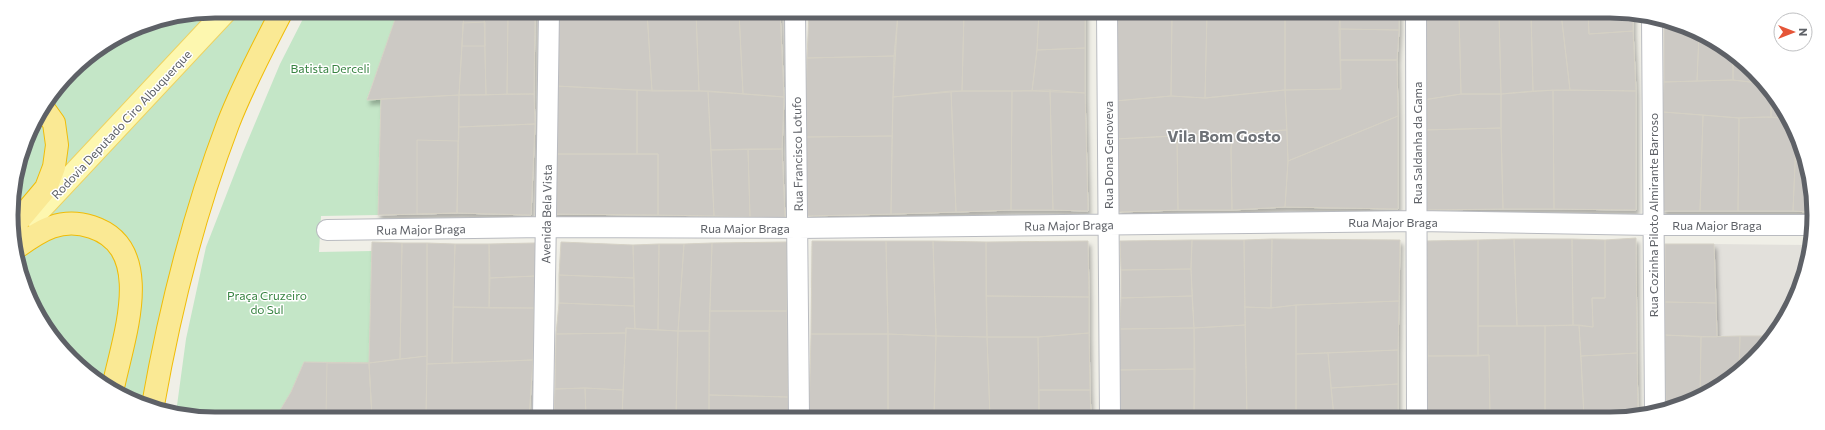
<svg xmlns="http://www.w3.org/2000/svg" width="1825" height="430" font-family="Commissioner,sans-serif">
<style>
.industrial{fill:#e2e0db}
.green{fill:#c4e6c7}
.building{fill:#ccc9c4;stroke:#d5d1c5;filter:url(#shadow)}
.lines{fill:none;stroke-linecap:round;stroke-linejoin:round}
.street-casing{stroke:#b9bbc0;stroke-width:22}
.primary-casing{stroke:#eed362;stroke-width:24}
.highway-casing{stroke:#f0bc07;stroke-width:24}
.street{stroke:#fff;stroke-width:20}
.primary{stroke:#fdf7af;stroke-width:22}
.highway{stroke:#fae994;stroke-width:22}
.labels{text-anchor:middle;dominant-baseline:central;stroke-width:3;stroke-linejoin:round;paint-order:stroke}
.park-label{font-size:12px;fill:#388442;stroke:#fff}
.street-label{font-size:12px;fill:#5e6167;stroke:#fff}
.district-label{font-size:16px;font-weight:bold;fill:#6f7378;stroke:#fff}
.rim{fill:none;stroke:#5e6167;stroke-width:5}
</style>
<defs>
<filter id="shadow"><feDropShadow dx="2.5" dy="4.5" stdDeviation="2" flood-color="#0004"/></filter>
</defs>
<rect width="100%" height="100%" fill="#f0efe7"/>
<!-- industrial -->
<path class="industrial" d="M1714 244 1811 245 1793 305 1771 336 1717 337Z"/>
<!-- green -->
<path class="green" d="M215 11 62 176 50 102 80 62 133 29 141 26Z
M240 11H273L145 403 118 393 129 246 39 225 127 133Z
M307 11H399L367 99H381L378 215 321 216 319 252 372 251 369 363 304 362 291 393 276 417H188L176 413 186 339 206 247 243 152 280 64Z
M39 116C65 157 37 182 13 214L11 201 32 125Z
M54 232 99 237 119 259 123 296 105 385 53 339 18 268 17 256Z"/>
<!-- building -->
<path class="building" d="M398 11H464L459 95 367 100Z
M464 11H484L486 95H459Z
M484 11H508L507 94 486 95Z
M508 11H535L534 94H507Z
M558 11 647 12 652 91 556 86Z
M647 12H696L699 91H652Z
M696 12H739L743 94 699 91Z
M739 12H780L784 97 743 94Z
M809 12H898L894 56 807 58Z
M898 12H964L962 91 893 97Z
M964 12H1039L1037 50 1032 91H962Z
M1039 12H1085V48L1037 50Z
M1116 12H1172L1171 96 1115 101Z
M1172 12H1207L1205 98 1171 96Z
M1207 12H1285V90L1205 98Z
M1285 12H1340L1341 89 1285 90Z
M1340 12H1399V30L1339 29Z
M1425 13H1459L1461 94 1423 100Z
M1459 13H1499L1501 94H1461Z
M1499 13H1531L1533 91 1501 94Z
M1531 13H1561L1570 90 1533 91Z
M1561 13H1588L1589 34 1633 31 1636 91 1570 90Z
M1588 13H1633V31L1589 34Z
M485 22V46H462L463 23Z
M1664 22 1699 34 1697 81 1664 82Z
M1339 29 1399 30 1397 60H1340Z
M1699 34 1712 38 1733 57V80L1697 81Z
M1085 48V93L1032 91 1037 50Z
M894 56 892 136 806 137 807 58Z
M1733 57 1760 81 1750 82 1733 80Z
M1340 60H1397L1398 116 1288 161 1285 90 1341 89Z
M1733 80 1750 82 1760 81 1771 90V117L1739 118 1663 112 1664 82Z
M556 86 637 90V154H557Z
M637 90 708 91 714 216 658 215V154H637Z
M1050 90 1053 210H1011L1012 91Z
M1050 90 1085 93 1088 211 1053 210Z
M1285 90 1287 130 1115 139V101L1171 96 1205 98Z
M1553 90 1554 209H1503L1501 128V94Z
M1553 90 1636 91V210L1554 209Z
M1771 90 1772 91 1785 118 1771 117Z
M708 91 784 97 782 149 711 150Z
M951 91 956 212 891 214 893 97Z
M951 91H1012L1011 210 956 212Z
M534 94 535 124 459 127V95Z
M1461 94H1501V128L1424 130 1423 100Z
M459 95 457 213 378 215 381 99Z
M1663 112 1703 115 1700 211H1662Z
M1703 115 1739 118 1738 211H1700Z
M1398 116V209L1285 207 1288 161Z
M1763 117 1785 118 1796 140 1793 211H1738L1739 118Z
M535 124 531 215 457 213 459 127Z
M1501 128 1503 209 1425 210 1424 130Z
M1287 130 1288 161 1285 207 1232 210 1231 149 1233 133Z
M1233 133 1231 149 1232 210H1178L1177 136Z
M892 136 891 214 807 216 806 137Z
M1177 136 1178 210 1118 212 1115 139Z
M417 140 458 141 457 213 417 214Z
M1796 140 1807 162 1810 212 1793 211Z
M748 149 750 217 714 216 711 150Z
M748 149H782L785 218 750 217Z
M557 154H658V215L552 214Z
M1636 238 1637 353 1581 356 1579 325 1593 327 1592 298H1605V240Z
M1272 239 1271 308 1245 307 1244 240Z
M1272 239 1400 240 1399 301 1296 305 1271 308Z
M1514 239H1572L1573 325 1517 326Z
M1514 239 1517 326H1478V240Z
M1572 239 1605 240V298H1592L1593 327 1573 325Z
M1192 240 1191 269 1121 270 1120 241Z
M1192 240H1244L1245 325 1194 328 1191 269Z
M1478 240V356H1428L1425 241Z
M812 241H886L888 334H811Z
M886 241H933L936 336 888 334Z
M933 241 986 242 987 337 936 336Z
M1088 241 1089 297 986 296V242Z
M372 242 402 243 400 359 369 363Z
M561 242 633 245 634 278 559 275Z
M787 242V311H710L712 243Z
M402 243H427V356L400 359Z
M427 243 455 244 452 363 427 364Z
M535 243 536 276 490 278 489 244Z
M712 243 709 331H678L684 244Z
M455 244H489V308L453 307Z
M659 244 658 330 635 329 633 245Z
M659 244H684L678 331 658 330Z
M1665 244H1714L1716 303 1665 302Z
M1191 269 1192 296 1121 298V270Z
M559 275 634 278V306L559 303Z
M536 276 534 308H489L490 278Z
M986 296 1089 297V333L1038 337H987Z
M1192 296 1194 328 1120 329 1121 298Z
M1399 301 1398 350 1296 354V305Z
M1665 302 1716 303 1717 337 1665 335Z
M559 303 634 306 635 329 626 328V333L556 334Z
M1296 305V417H1247L1245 307 1271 308Z
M453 307 534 308 533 360 452 363Z
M710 311H787L788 397 709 395Z
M1245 325 1247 417H1194V328Z
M1579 325 1584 417H1545V326Z
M1478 326H1545V417H1490L1489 355 1478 356Z
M626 328 678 331 676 417H622Z
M1194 328 1195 369 1118 370 1120 329Z
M678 331H709V417H676Z
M626 333 623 390 585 388 555 389 556 334Z
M1089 333 1090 390H1039L1038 337Z
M811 334H888V417H809Z
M888 334 936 336 934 417H888Z
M1665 335 1701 337 1700 398 1666 408Z
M936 336 987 337 990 417H934Z
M1740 336H1765V345L1754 359 1739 370Z
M1740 336 1739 370 1700 398 1701 337Z
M1765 336H1771L1765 345Z
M987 337H1038L1039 417H990Z
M1398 350V384L1331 388 1328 353Z
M1328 353 1334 417H1296V354Z
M1637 353 1638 417H1584L1581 356Z
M1489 355 1490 417H1425L1428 356Z
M427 356 426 417H372L369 363Z
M533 360 529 417H426L427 364Z
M304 362 369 363 372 417H276L291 392Z
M327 363H369L372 417H326Z
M1195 369 1194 417H1118V370Z
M1398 384V417H1334L1331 388Z
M585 388 623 390 622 417H586Z
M585 388 586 417H554L555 389Z
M1039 390H1090L1091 417H1039Z
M709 395 788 397 789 417H709Z"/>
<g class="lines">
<defs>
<path id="street" d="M795 12 799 417
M1107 12 1110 417
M1416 13 1417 417
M1652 18 1655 412
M327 230 545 227 798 228 1417 221 1653 225H1811
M543 417 549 11"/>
<path id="primary" d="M34 216 226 11"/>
<path id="highway" d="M14 226 46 188 54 167 57 145 54 123 44 109
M16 248C41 230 61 217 92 227 156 248 124 336 114 383L111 390
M153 405C170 309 193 216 228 124 243 85 263 48 282 11"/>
</defs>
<!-- street casing -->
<use href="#street" class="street-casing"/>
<!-- primary casing -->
<use href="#primary" class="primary-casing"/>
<!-- highway casing -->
<use href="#highway" class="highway-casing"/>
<!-- street -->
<use href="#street" class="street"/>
<!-- primary -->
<use href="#primary" class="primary"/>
<!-- highway -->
<use href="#highway" class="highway"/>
</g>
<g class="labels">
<!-- park labels -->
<g class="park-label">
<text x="330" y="68">Batista Derceli</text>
<text x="267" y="295">Praça Cruzeiro<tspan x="267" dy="14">do Sul</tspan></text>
</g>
<!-- street labels -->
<g class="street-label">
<text transform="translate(121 124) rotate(-47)">Rodovia Deputado Ciro Albuquerque</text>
<text transform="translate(1417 143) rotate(-90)">Rua Saldanha da Gama</text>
<text transform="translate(797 154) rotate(-91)">Rua Francisco Lotufo</text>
<text transform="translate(1108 155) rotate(-90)">Rua Dona Genoveva</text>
<text transform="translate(546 214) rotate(-89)">Avenida Bela Vista</text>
<text transform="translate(1653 215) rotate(-90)">Rua Cozinha Piloto Almirante Barroso</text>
<text x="1393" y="222">Rua Major Braga</text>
<text transform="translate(1069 225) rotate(-1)">Rua Major Braga</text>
<text x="1717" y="225">Rua Major Braga</text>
<text x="745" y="228">Rua Major Braga</text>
<text transform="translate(421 229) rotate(-1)">Rua Major Braga</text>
</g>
<!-- district labels -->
<g class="district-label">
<text x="1224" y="135">Vila Bom Gosto</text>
</g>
</g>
<!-- crop -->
<path d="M0 0H1825V430H0ZM215 18H1610A197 197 0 0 1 1807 215V215A197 197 0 0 1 1610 412H215A197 197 0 0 1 18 215V215A197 197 0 0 1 215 18Z" fill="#fff" fill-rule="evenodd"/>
<path class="rim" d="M215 18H1610A197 197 0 0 1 1807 215V215A197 197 0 0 1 1610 412H215A197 197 0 0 1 18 215V215A197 197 0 0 1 215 18Z"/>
<!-- north arrow -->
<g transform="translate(1793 32) rotate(90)"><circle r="19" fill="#ffffff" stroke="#bfc0c2"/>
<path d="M0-3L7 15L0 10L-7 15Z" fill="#e55538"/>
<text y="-6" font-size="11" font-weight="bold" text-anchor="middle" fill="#5e6167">N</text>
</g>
</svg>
